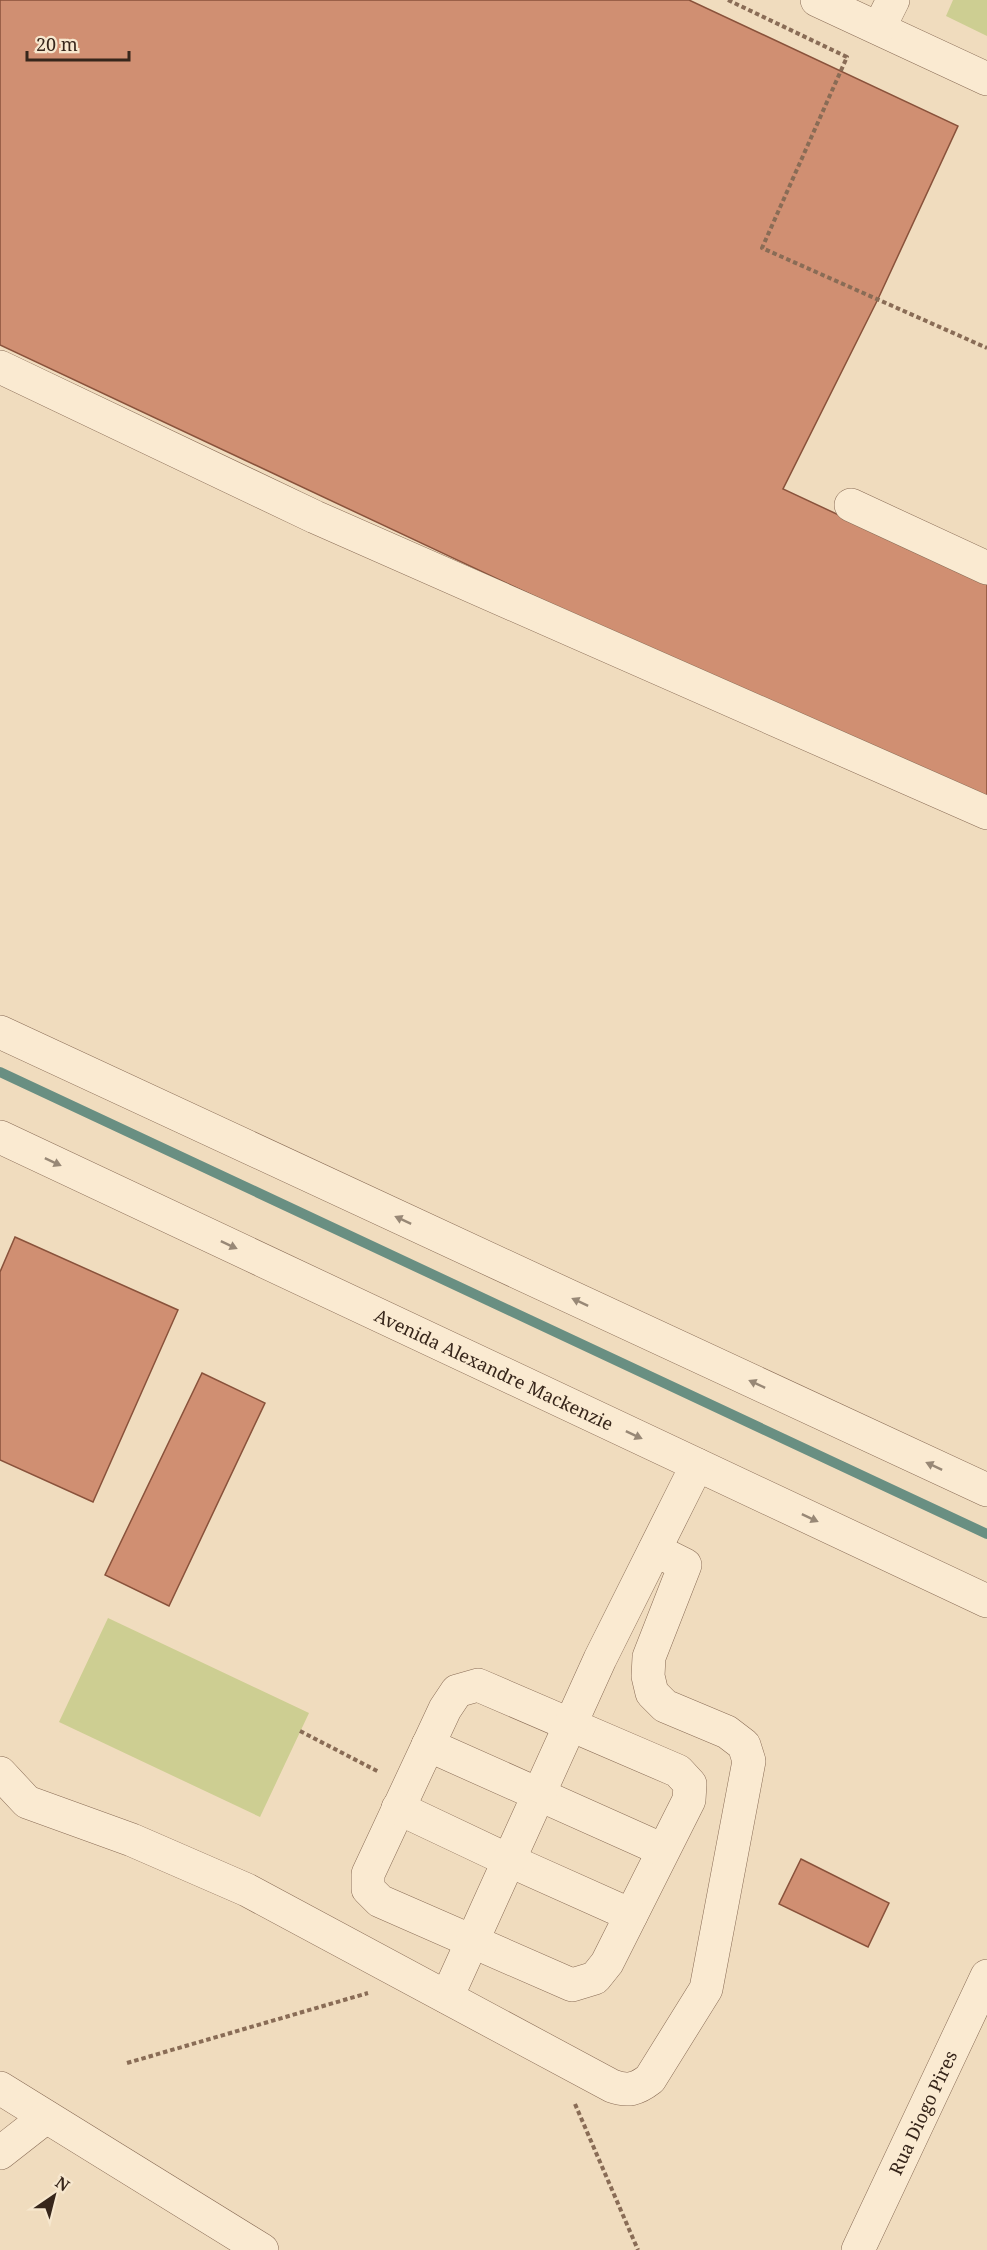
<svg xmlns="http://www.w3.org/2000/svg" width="987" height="2250" font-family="'Noto Serif',serif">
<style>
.green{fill:#cdce92}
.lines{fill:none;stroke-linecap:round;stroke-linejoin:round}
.stream{stroke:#698f82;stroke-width:10}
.building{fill:#d08f72;stroke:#89523b;stroke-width:1.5}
.minor-casing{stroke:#896c56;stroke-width:34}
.path{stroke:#896c56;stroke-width:4;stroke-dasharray:4.5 3;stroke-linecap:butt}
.minor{stroke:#faead1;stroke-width:33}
.oneway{fill:#988876}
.labels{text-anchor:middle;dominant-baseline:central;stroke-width:4.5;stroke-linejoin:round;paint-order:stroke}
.street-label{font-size:18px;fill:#37261b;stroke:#f7e7ce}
</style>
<rect width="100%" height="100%" fill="#f0dcbe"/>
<!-- green -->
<path class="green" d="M953 0H987V36L946 16Z
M108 1618 309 1713 260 1817 59 1722Z"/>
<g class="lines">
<!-- stream -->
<path class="stream" d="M0 1072 987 1534"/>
</g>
<!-- building -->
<path class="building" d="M0 0H689L958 126 878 299 783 489 987 584V809L0 345Z
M15 1237 178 1310 93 1502 0 1460V1272Z
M202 1373 265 1403 169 1606 105 1575Z
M801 1859 889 1903 868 1947 779 1904Z"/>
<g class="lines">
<defs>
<g id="minor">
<path d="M817 0 987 79"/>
<path d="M879 28 893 0"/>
<path d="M0 367 315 517 987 813"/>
<path d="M851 505 987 568"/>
<path d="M0 1032 987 1490"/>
<path id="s1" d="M0 1137 987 1601"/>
<path d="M478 1685 678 1771 690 1784 689 1800 607 1963 595 1978 572 1985 380 1901 368 1889V1874L445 1709 457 1691Z"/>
<path d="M428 1745 663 1850"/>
<path d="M0 1773 27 1802 132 1840 247 1890 612 2086C628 2092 637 2089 650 2079L706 1989 749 1761 744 1745 727 1732 665 1706 652 1693 648 1676 649 1657 685 1565 655 1550"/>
<path d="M398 1808 508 1860 631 1915"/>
<path d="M447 1997 600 1659 697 1465"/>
<path d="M0 2088 262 2250"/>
<path d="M0 2153 46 2117"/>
<path id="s2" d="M858 2250 987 1976"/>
</g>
</defs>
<!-- minor casing -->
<use href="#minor" class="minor-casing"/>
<!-- path -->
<path class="path" d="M728 0 847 57 762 248 987 348
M300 1731 379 1772
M127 2063 368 1993
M575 2104 638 2250"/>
<!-- minor -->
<use href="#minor" class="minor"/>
</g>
<!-- one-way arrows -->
<defs><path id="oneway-solid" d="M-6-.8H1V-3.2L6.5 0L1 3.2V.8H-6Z" transform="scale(1.5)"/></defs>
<g class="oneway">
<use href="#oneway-solid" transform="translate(53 1162) rotate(25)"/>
<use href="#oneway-solid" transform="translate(403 1220) rotate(-155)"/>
<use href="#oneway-solid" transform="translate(229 1245) rotate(25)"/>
<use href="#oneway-solid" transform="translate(580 1302) rotate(-155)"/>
<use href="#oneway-solid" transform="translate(757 1384) rotate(-155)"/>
<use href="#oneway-solid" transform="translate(634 1435) rotate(25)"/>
<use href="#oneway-solid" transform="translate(934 1466) rotate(-155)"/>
<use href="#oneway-solid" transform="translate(810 1518) rotate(25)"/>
</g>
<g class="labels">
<!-- street labels -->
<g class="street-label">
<text stroke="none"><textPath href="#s1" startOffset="546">Avenida Alexandre Mackenzie</textPath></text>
<text stroke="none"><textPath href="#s2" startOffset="152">Rua Diogo Pires</textPath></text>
</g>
</g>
<!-- north arrow -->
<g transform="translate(54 2196) rotate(35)" stroke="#f7e7ce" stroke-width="4.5" paint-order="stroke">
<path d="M0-4.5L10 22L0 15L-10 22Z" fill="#37261b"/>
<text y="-9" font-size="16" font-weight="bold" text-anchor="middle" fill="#37261b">N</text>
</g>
<!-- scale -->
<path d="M27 51v9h102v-9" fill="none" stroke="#37261b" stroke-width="3"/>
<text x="36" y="51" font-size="18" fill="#37261b" stroke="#f7e7ce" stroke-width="4.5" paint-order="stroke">20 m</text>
</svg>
